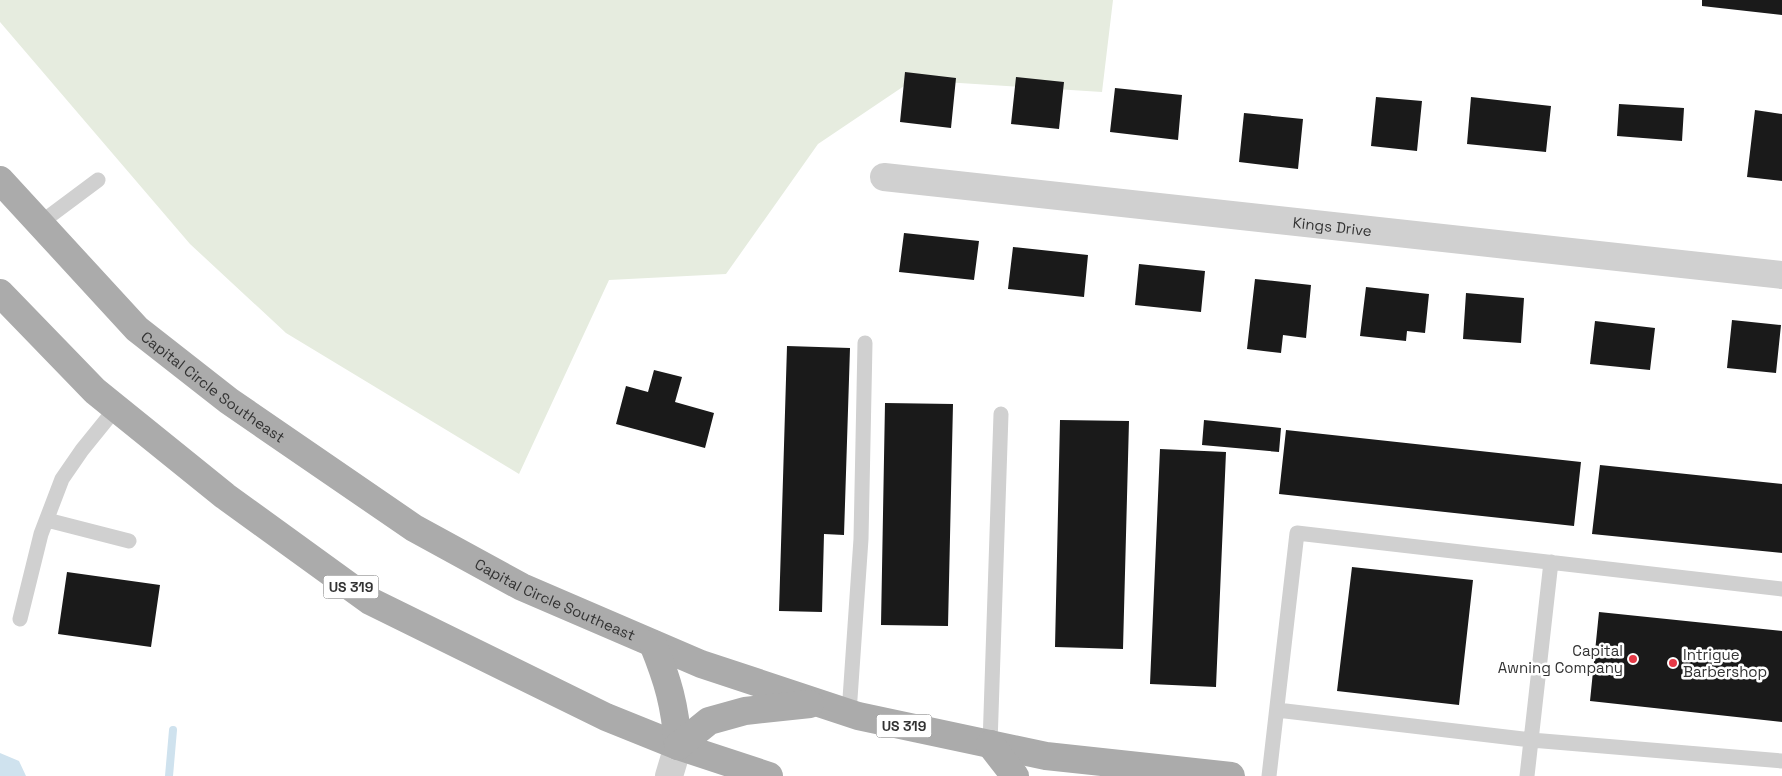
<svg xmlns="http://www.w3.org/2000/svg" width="1782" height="776" font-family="'Space Grotesk',sans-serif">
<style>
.green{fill:#e6ecdf}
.water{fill:#cfe2ee}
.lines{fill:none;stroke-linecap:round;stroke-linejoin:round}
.stream{stroke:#cfe2ee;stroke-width:8}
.building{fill:#1a1a1a}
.service{stroke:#d0d0d0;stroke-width:15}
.minor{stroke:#d0d0d0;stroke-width:28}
.primary{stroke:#ababab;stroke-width:28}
.poi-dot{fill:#e63946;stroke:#fff;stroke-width:2}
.labels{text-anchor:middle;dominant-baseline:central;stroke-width:5;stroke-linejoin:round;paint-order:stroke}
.shield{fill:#fff;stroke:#707070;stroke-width:1}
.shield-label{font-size:14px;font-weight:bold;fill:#333}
.street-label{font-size:15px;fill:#333;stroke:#fff}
.poi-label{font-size:15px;fill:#333;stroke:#fff;text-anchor:end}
</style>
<rect width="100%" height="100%" fill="#fff"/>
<!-- green -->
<path class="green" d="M0 0H1113L1102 92 913 80 818 144 726 274 609 280 519 474 286 333 190 244 0 22Z"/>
<!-- water -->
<path class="water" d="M0 753 19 761 26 776H0Z"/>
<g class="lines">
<!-- stream -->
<path class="stream" d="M169 776 173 730"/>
</g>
<!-- building -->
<path class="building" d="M1702 0H1782V15L1702 6Z
M905 72 956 78 951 128 900 122Z
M1016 77 1064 82 1059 129 1011 124Z
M1115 88 1182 95 1178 140 1110 132Z
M1376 97 1422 101 1417 151 1371 146Z
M1471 97 1551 106 1546 152 1467 144Z
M1619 104 1684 108 1682 141 1617 136Z
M1755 110 1782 114V181L1747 177Z
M1244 113 1303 119 1298 169 1239 162Z
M904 233 979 241 974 280 899 272Z
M1013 247 1088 255 1084 297 1008 289Z
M1139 264 1205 271 1201 312 1135 305Z
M1255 279 1311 285 1306 338 1283 335 1281 353 1247 349Z
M1366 287 1429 294 1425 333 1407 331 1406 341 1360 336Z
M1466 293 1524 298 1521 343 1463 339Z
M1732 320 1781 325 1776 373 1727 368Z
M1595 321 1655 328 1650 370 1590 364Z
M787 346 850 348 844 535 824 534 822 612 779 611Z
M654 370 682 377 675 402 714 413 705 448 616 424 626 386 648 392Z
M885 403 953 404 948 626 881 625Z
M1060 420 1129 421 1123 649 1055 647Z
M1204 420 1281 428 1279 452 1202 445Z
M1286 430 1581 462 1574 526 1279 494Z
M1160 449 1226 452 1216 687 1150 684Z
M1600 465 1782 484V553L1592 534Z
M1352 567 1473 580 1459 705 1337 691Z
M67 572 160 585 151 647 58 634Z
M1599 612 1782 631V722L1590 701Z"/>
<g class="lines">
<!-- service -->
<path class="service" d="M39 224 98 180
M47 520 129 541
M20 619 41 534 62 479 82 450 116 408
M1277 710 1531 740 1782 761
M849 713 861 539 865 343
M990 744 1001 414
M1269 776 1297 533 1782 589
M1527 776 1551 562"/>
<!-- minor -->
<g class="minor">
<path id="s1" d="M884 177 1782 275"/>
<path d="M669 776 678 746"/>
</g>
<!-- primary -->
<g class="primary">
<path id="s2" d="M0 180 137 329 229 401 414 528 522 587 701 664 858 716 1046 756 1231 776"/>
<path d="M0 293 95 391 116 408 225 496 370 601 606 717 678 746 769 776"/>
<path d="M653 644C668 681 675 705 678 746"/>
<path d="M990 744 1015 776"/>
<path d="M678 746 709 721 745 711 810 704"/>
</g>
</g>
<!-- markers -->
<g class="poi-dot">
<circle cx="1633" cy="659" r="5"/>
<circle cx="1673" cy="663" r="5"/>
</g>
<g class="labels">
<!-- shield labels -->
<g class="shield">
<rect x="323.5" y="575.5" width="55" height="23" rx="4"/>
<rect x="876.5" y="714.5" width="55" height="23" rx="4"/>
</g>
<g class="shield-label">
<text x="351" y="587">US 319</text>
<text x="904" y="726">US 319</text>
</g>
<!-- street labels -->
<g class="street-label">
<text stroke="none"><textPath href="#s1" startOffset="451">Kings Drive</textPath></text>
<text stroke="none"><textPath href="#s2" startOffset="298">Capital Circle Southeast</textPath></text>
<text stroke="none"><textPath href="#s2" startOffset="702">Capital Circle Southeast</textPath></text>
</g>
<!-- poi labels -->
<g class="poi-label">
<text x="1623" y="650">Capital<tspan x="1623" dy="17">Awning Company</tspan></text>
<text x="1683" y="654" text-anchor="start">Intrigue<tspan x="1683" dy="17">Barbershop</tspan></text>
</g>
</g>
</svg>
